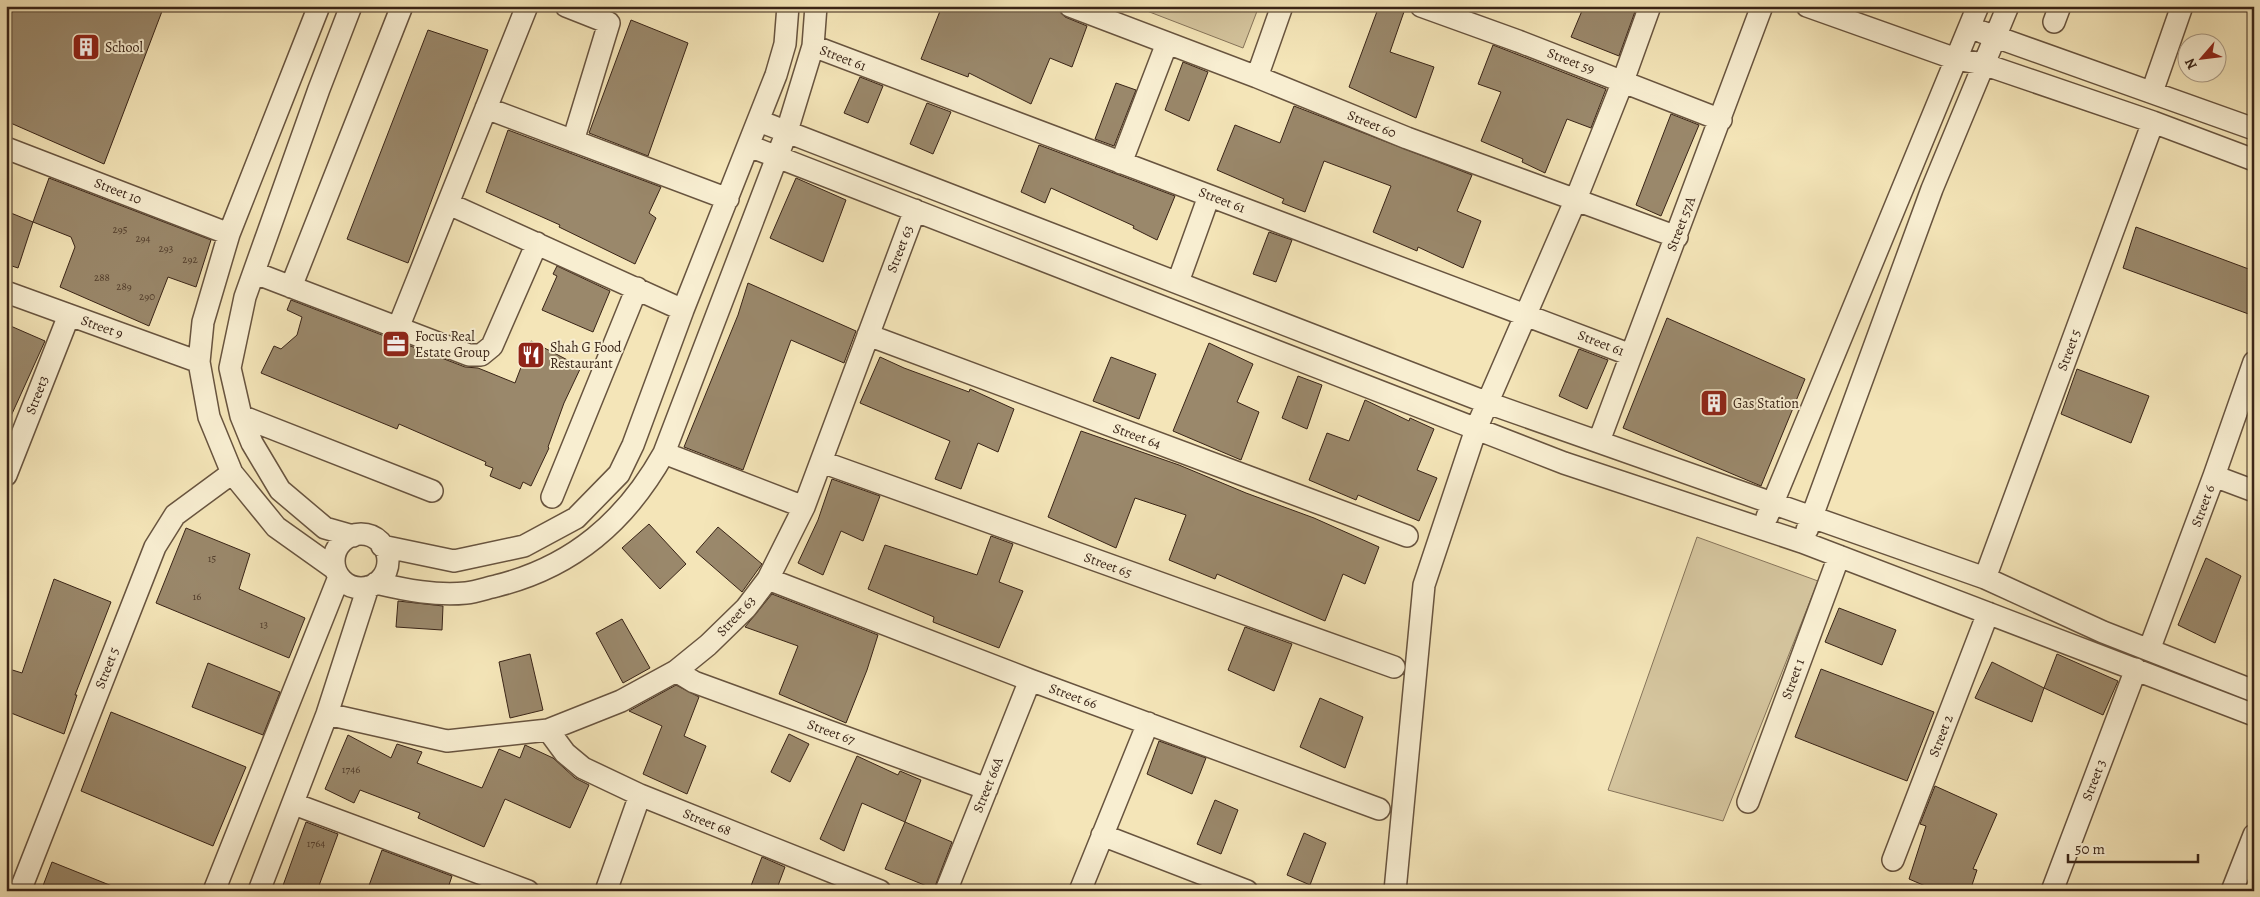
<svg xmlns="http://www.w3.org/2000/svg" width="2260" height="897" font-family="Alegreya,serif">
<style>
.green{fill:#d4c49d;stroke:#86745a}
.building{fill:#9a886b;stroke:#392417}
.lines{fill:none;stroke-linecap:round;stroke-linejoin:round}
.minor-casing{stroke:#68543f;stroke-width:24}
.minor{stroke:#f8eed1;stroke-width:21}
.labels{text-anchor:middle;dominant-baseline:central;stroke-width:4;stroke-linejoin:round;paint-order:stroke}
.number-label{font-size:11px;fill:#513d2c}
.poi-label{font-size:14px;fill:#392417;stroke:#f8eed1;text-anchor:start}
.street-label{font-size:14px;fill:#392417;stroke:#f8eed1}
</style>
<rect width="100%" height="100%" fill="#f4e5b8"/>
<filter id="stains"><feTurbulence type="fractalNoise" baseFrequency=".004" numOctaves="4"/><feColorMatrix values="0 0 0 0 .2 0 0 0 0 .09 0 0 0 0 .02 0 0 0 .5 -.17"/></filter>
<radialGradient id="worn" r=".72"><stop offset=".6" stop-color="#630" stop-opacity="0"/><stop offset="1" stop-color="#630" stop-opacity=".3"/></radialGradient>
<!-- green -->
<path class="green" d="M1134 6H1259L1243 48Z
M1697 537 1818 581 1723 821 1608 790Z"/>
<!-- building -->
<path class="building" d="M6 6H164L104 164 6 121Z
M942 6H1053L1058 8 1065 17 1087 26 1072 67 1050 58 1031 104 969 73 968 77 921 59Z
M1379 6H1406L1390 52 1434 67 1416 118 1349 87Z
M1584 6H1637L1619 56 1571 37Z
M631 20 688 43 648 156 589 133Z
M428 30 488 50 408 263 347 239Z
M1493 45 1606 89 1591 128 1567 119 1545 173 1522 162 1523 159 1481 141 1501 92 1478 84Z
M1183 62 1208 72 1189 121 1165 110Z
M860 77 883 86 868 123 844 113Z
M1116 83 1136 90 1114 146 1095 139Z
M927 103 951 112 933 154 910 144Z
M1294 106 1472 175 1457 211 1481 221 1463 268 1418 247 1417 251 1373 232 1391 186 1324 161 1305 212 1282 203 1284 199 1217 170 1235 125 1280 143Z
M1671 114 1699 125 1661 216 1636 205Z
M508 130 661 187 649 213 656 218 635 264 559 227 560 225 486 192Z
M1039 145 1175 196 1157 240 1133 228 1134 226 1051 188 1045 203 1021 192Z
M49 178 211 240 196 287 168 277 149 326 60 287 75 247 71 237 33 222Z
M796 178 846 200 823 262 770 238Z
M6 211 33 222 18 268 6 264Z
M2136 227 2254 271V316L2123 268Z
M1269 232 1292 240 1276 282 1253 274Z
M557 266 610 291 593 332 542 310 557 276 553 274Z
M748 283 856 331 844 363 791 340 743 470 684 447 738 315Z
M291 300 465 367 478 368 515 383 531 341 581 367 564 403 548 447 549 448 531 486 523 482 520 489 490 476 493 468 485 465 486 462 399 424 397 429 261 373 274 346 281 349 297 335 302 317 287 310Z
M1667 318 1805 379 1761 486 1623 428Z
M6 324 45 341 6 427Z
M1209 343 1253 364 1237 402 1259 412 1241 460 1173 431Z
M1579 349 1608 360 1587 409 1559 396Z
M880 357 904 368 969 392 970 389 1014 409 998 452 978 443 961 489 935 479 950 441 860 403Z
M1111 357 1156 374 1139 419 1093 401Z
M2077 369 2149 396 2131 443 2061 414Z
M1298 376 1322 385 1307 429 1282 418Z
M1365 400 1409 421 1410 418 1434 429 1417 470 1437 478 1419 521 1358 495 1356 500 1309 480 1327 433 1349 441Z
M1081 431 1179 465 1246 493 1314 518 1379 547 1365 584 1343 574 1325 621 1217 574 1215 579 1169 560 1186 515 1135 498 1116 548 1048 517Z
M832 479 880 496 863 541 841 531 823 575 798 563 818 520Z
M649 524 686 564 660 589 622 548Z
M718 527 762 564 742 592 696 552Z
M186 528 250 554 239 589 305 618 289 658 156 603Z
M991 536 1013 544 999 582 1023 591 999 648 933 622 934 617 868 589 885 545 977 575Z
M2206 558 2241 576 2215 643 2178 625Z
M54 579 111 602 75 695H77L64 734 6 711V668L22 673Z
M772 594 878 635 867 670 846 723 779 694 798 646 745 627Z
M398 601 443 606 442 630 396 627Z
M1839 608 1896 630 1882 665 1825 642Z
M622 619 650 668 623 683 596 633Z
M1245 627 1292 644 1274 691 1228 670Z
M530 654 543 710 510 718 499 662Z
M2057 654 2118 681 2103 715 2044 688Z
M1992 662 2044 688 2032 722 1975 698Z
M208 663 280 692 263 735 192 707Z
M1821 669 1934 712 1907 781 1795 737Z
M676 685 699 697 684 736 706 746 687 794 643 774 662 726 629 711Z
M1320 698 1363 717 1345 768 1300 747Z
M111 712 246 767 213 846 81 791Z
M789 734 809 744 790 782 771 772Z
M348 735 391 758 397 744 422 752 417 763 482 788 499 749 520 758 525 745 553 758 575 778 589 785 570 828 505 799 484 847 418 818 420 813 360 790 354 803 325 789Z
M1159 741 1206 758 1192 794 1147 774Z
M857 756 898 775 900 771 921 780 905 822 952 842 934 889 885 869 905 822 862 803 844 851 820 839Z
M1935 786 1997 814 1973 869 1977 870 1970 891H1937L1909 879 1926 826 1920 824Z
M1215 800 1238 810 1221 854 1197 844Z
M306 822 338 834 317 891H281Z
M1304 833 1326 843 1310 885 1287 875Z
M382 850 452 876 447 891H367Z
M762 857 785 867 776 891H749Z
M52 862 122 890V891H41Z"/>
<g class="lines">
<defs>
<path id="minor" d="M319 6 229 234 203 322 199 362 209 417 232 473 276 527 335 569
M351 6 319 89 245 297 230 368 241 416 252 443 280 490 325 528 353 536
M566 6 609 23 573 141
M1070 6 1257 77 1407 138 1677 237
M1421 6 1518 41 1721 120
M1807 6 1956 59 1983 64 2153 122 2254 160
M2054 22 2060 6
M1982 32 2254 129
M813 46 1631 355
M1257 77 1282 6
M2152 92 2182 6
M486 108 728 199
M759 121 1488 403 1985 578 2103 632 2254 691
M749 146 1564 463 1802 542 2254 715
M6 148 229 234
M1121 163 1167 43
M449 204 683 310
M255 273 469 355H481L492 346 537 243
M1178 282 1209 196
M291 287 402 6
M6 292 199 362
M398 328 527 6
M868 335 1407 536
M241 416 432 491
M1599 441 1762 6
M664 453 804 507
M822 462 1394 667
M6 475 69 315
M2214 476 2254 491
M552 497 637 288
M1767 517 1978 6
M1807 530 1932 189 2008 6
M334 561a27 27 0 1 1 54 0a27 27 0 1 1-54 0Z
M382 546 454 561 524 546 576 518 619 474 633 445 683 310 776 75 785 44 788 6
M1985 578 2153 122
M768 579 1030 680 1379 809
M376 583C406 590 436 596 466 593 476 592 487 588 496 586 573 567 626 521 664 453L787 131 813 46 816 6
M2149 650 2214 476 2254 362
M676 671 694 682 987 789
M327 714 447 741 548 730 621 701 676 671 708 645 746 608 768 579 804 507 915 210
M548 730 565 753 583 768 640 795 880 891
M1748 802 1839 556
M294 804 528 891
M1102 835 1247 891
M1893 860 1988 613
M20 891 155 547 175 515 232 473
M214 891 339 577
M259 891 327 714 368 587
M606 891 640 795
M946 891 1030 680
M1080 891 1148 723
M1395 891 1424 585 1476 429 1576 199 1623 81 1650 6
M2052 891 2136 669
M2232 891 2254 835"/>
</defs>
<!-- minor casing -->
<use href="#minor" class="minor-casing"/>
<!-- minor -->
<use href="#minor" class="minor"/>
</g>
<!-- icons -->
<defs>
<symbol id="building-square" viewBox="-11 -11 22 22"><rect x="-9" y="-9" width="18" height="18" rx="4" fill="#8f2418" stroke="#f8eed1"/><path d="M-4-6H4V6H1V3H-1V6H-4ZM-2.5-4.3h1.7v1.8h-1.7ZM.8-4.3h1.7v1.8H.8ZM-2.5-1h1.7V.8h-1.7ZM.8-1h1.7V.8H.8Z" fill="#fff"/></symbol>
<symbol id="office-square" viewBox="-11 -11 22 22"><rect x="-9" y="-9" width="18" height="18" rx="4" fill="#8f2418" stroke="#f8eed1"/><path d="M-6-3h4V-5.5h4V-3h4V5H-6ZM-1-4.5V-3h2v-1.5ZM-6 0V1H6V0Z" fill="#fff"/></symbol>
<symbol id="restaurant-square" viewBox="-11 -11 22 22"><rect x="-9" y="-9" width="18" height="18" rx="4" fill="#8f2418" stroke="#f8eed1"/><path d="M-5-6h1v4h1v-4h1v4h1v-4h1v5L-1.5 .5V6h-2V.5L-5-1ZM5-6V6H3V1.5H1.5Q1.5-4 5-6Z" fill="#fff"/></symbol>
</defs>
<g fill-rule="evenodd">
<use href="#building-square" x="70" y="31" width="32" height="32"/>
<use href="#office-square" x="380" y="328" width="32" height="32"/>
<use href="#restaurant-square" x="515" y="339" width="32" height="32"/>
<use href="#building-square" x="1698" y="387" width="32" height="32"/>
</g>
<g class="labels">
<!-- number labels -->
<g class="number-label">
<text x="120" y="229">295</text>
<text x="143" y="238">294</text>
<text x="166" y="248">293</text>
<text x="190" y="259">292</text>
<text x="102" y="277">288</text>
<text x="124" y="286">289</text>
<text x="147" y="296">290</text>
<text x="212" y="558">15</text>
<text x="197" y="596">16</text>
<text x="264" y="624">13</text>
<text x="351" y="769">1746</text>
<text x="316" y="843">1764</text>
</g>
<!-- poi labels -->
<g class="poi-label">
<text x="105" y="47">School</text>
<text x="415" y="336">Focus Real<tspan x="415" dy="16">Estate Group</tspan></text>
<text x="550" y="347">Shah G Food<tspan x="550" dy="16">Restaurant</tspan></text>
<text x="1733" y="403">Gas Station</text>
</g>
<!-- street labels -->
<g class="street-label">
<text transform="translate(843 58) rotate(21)">Street 61</text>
<text transform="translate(1571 61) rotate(21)">Street 59</text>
<text transform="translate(1372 124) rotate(22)">Street 60</text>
<text transform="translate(118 191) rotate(21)">Street 10</text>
<text transform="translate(1222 200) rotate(21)">Street 61</text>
<text transform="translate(1681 224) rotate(-69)">Street 57A</text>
<text transform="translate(900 249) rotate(-69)">Street 63</text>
<text transform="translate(102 327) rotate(20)">Street 9</text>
<text transform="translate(1601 343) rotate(21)">Street 61</text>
<text transform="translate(2069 350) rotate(-70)">Street 5</text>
<text transform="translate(37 395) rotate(-69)">Street3</text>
<text transform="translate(1137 436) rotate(20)">Street 64</text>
<text transform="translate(2203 506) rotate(-70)">Street 6</text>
<text transform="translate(1108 565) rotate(20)">Street 65</text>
<text transform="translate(736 616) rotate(-47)">Street 63</text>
<text transform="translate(107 668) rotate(-69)">Street 5</text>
<text transform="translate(1793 679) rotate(-70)">Street 1</text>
<text transform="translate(1073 696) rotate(20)">Street 66</text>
<text transform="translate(831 732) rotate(20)">Street 67</text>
<text transform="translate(1941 736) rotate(-69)">Street 2</text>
<text transform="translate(2094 780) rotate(-69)">Street 3</text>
<text transform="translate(988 785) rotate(-68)">Street 66A</text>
<text transform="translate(707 822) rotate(22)">Street 68</text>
</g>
</g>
<!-- margin -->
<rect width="2260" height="897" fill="none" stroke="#f4e5b8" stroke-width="25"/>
<rect x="8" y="8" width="2245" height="882" fill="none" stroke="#392417" stroke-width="2.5"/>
<rect x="12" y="12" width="2235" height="872" fill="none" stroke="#392417"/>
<!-- north arrow -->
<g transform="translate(2202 58) rotate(242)"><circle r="24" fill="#f8eed1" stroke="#ac9d87"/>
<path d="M0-4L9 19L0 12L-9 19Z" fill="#8f2418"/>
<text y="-8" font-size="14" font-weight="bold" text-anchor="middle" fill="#392417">N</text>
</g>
<!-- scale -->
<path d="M2068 854v8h130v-8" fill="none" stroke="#392417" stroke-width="2.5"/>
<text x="2075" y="854" font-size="15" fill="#392417" stroke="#f8eed1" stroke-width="4" paint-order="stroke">50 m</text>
<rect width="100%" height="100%" filter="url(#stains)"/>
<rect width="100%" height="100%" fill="url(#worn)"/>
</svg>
